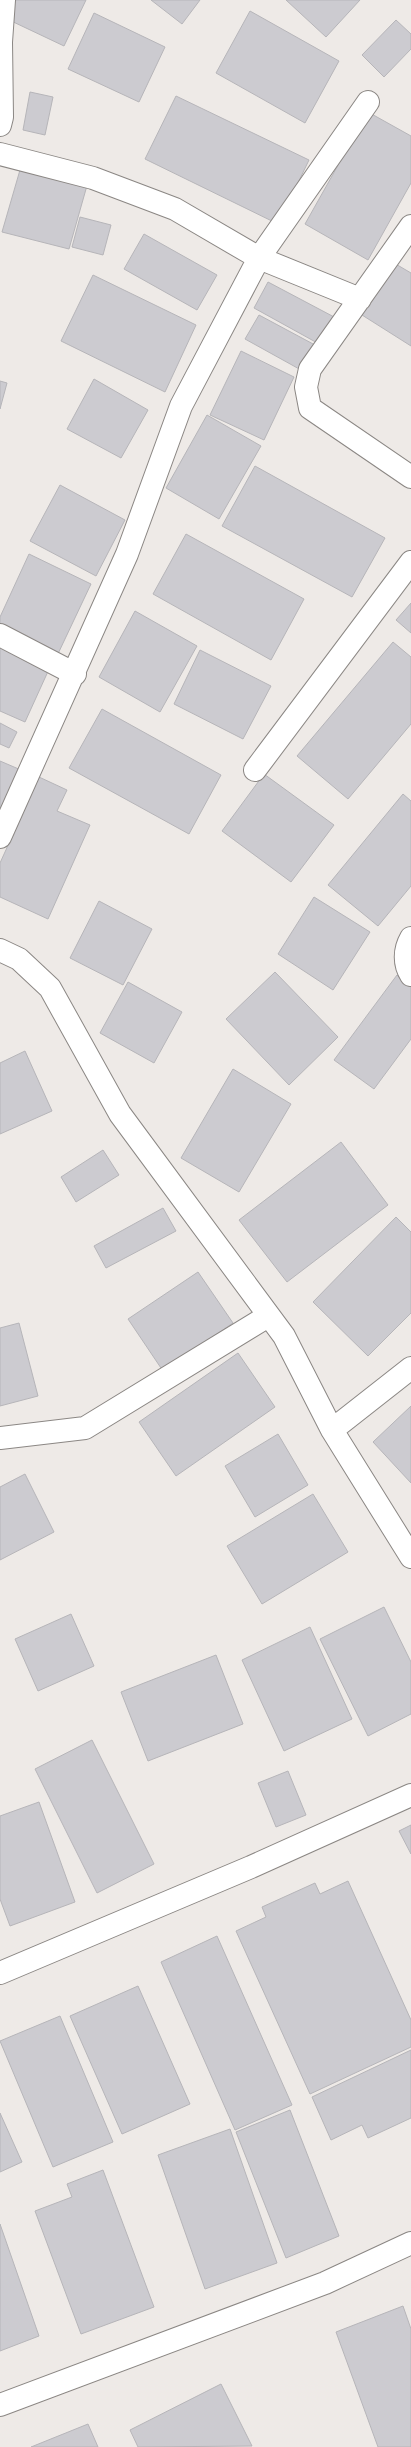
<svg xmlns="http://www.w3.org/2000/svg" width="411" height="2447" font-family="Raleway,sans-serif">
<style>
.building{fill:#cccbd0;stroke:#b6b5b9}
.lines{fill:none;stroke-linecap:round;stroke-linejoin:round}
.minor-casing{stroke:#8b8784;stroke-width:24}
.minor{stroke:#fff;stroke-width:22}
</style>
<rect width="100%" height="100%" fill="#eeeae7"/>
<!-- building -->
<path class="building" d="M16 0H86L64 46 7 19Z
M151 0H200L182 24Z
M286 0H360L326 37Z
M250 11 339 61 305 123 216 73Z
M94 13 165 47 139 102 68 69Z
M396 20 411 34V49L384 77 362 55Z
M30 92 53 97 45 135 23 130Z
M176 96 309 160 278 224 145 159Z
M368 112 411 136V183L368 260 305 224Z
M22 163 88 182 69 249 2 232Z
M80 217 111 225 103 255 72 247Z
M144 234 217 275 197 310 124 269Z
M394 263 411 273V346L362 315Z
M93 275 196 325 165 392 61 341Z
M268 282 336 318 321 345 254 308Z
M259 315 315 345 301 370 245 339Z
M241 351 294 377 264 440 210 415Z
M94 379 148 410 121 458 67 429Z
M0 381 7 383 0 409Z
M207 415 261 446 219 519 166 488Z
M255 466 385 538 352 597 222 526Z
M60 485 125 520 96 576 30 541Z
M186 534 304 599 271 660 153 594Z
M29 554 91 584 56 658 0 631V617Z
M411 603V633L396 620Z
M135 611 197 646 160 712 99 677Z
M393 642 411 657V724L348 799 297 756Z
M0 643 50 667 25 722 0 711Z
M200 650 271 686 243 739 174 704Z
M102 709 221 775 189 834 69 768Z
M0 723 17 732 9 748 0 744Z
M0 761 21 770 0 818Z
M264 774 334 825 291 882 222 831Z
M39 777 67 790 57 811 90 825 48 919 0 897V863Z
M403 794 411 801V886L378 926 328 885Z
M314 897 370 932 333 990 278 954Z
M99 901 152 929 123 985 70 958Z
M275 972 338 1037 289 1085 226 1019Z
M397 975 411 985V1039L374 1089 334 1060Z
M128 982 182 1012 154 1063 100 1033Z
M25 1051 52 1111 0 1134V1063Z
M233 1069 291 1104 239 1192 181 1158Z
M341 1142 388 1205 287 1282 239 1220Z
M103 1150 119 1175 76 1202 61 1177Z
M163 1208 176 1231 106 1268 94 1246Z
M396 1217 411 1232V1313L368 1356 313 1302Z
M198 1272 233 1323 163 1371 128 1319Z
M19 1323 38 1396 0 1406V1328Z
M238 1353 275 1407 176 1476 139 1422Z
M411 1406V1483L373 1442Z
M278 1434 308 1485 255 1517 225 1466Z
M25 1474 54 1532 0 1560V1487Z
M313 1494 348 1552 262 1604 227 1546Z
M384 1607 411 1662V1714L368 1736 320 1639Z
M71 1614 94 1666 38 1691 15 1639Z
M310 1627 352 1719 284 1751 242 1660Z
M216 1655 243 1724 148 1761 121 1692Z
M92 1740 154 1864 97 1893 35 1769Z
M288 1771 306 1815 276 1827 258 1783Z
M39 1802 75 1902 10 1926 0 1899V1816Z
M411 1825V1854L399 1831Z
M348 1881 411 2020V2047L310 2094 236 1931 266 1917 262 1907 315 1883 320 1894Z
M217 1936 292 2105 235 2130 161 1962Z
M138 1986 190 2104 122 2134 70 2016Z
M60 2016 113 2142 53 2167 0 2041Z
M411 2050V2118L368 2138 362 2125 331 2140 312 2097Z
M290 2110 339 2236 286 2258 236 2132Z
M0 2113 22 2162 0 2172Z
M230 2129 277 2263 205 2289 158 2155Z
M103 2170 154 2307 81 2334 35 2211 72 2197 67 2184Z
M0 2224 39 2336 0 2351Z
M403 2306 411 2329V2447H378L336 2332Z
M221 2384 252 2446 138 2447 130 2430Z
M88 2424 98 2447H31Z"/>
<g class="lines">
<defs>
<path id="minor" d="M0 125 2 117 1 42 4 0
M0 154 93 178 175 209 259 258 360 299
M411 226 310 369 306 387 310 408 411 477
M0 635 75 674
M255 770 411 562
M0 837 127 554 181 406 259 258 368 102
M411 938C404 950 404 964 411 975
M0 950 19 959 50 988 120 1114 284 1336 332 1430 411 1557
M332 1430 411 1368
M0 1438 85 1428 268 1316
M0 1973 251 1867 411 1795
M0 2405 325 2283 411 2243"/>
</defs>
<!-- minor casing -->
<use href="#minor" class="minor-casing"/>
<!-- minor -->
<use href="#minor" class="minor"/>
</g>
</svg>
